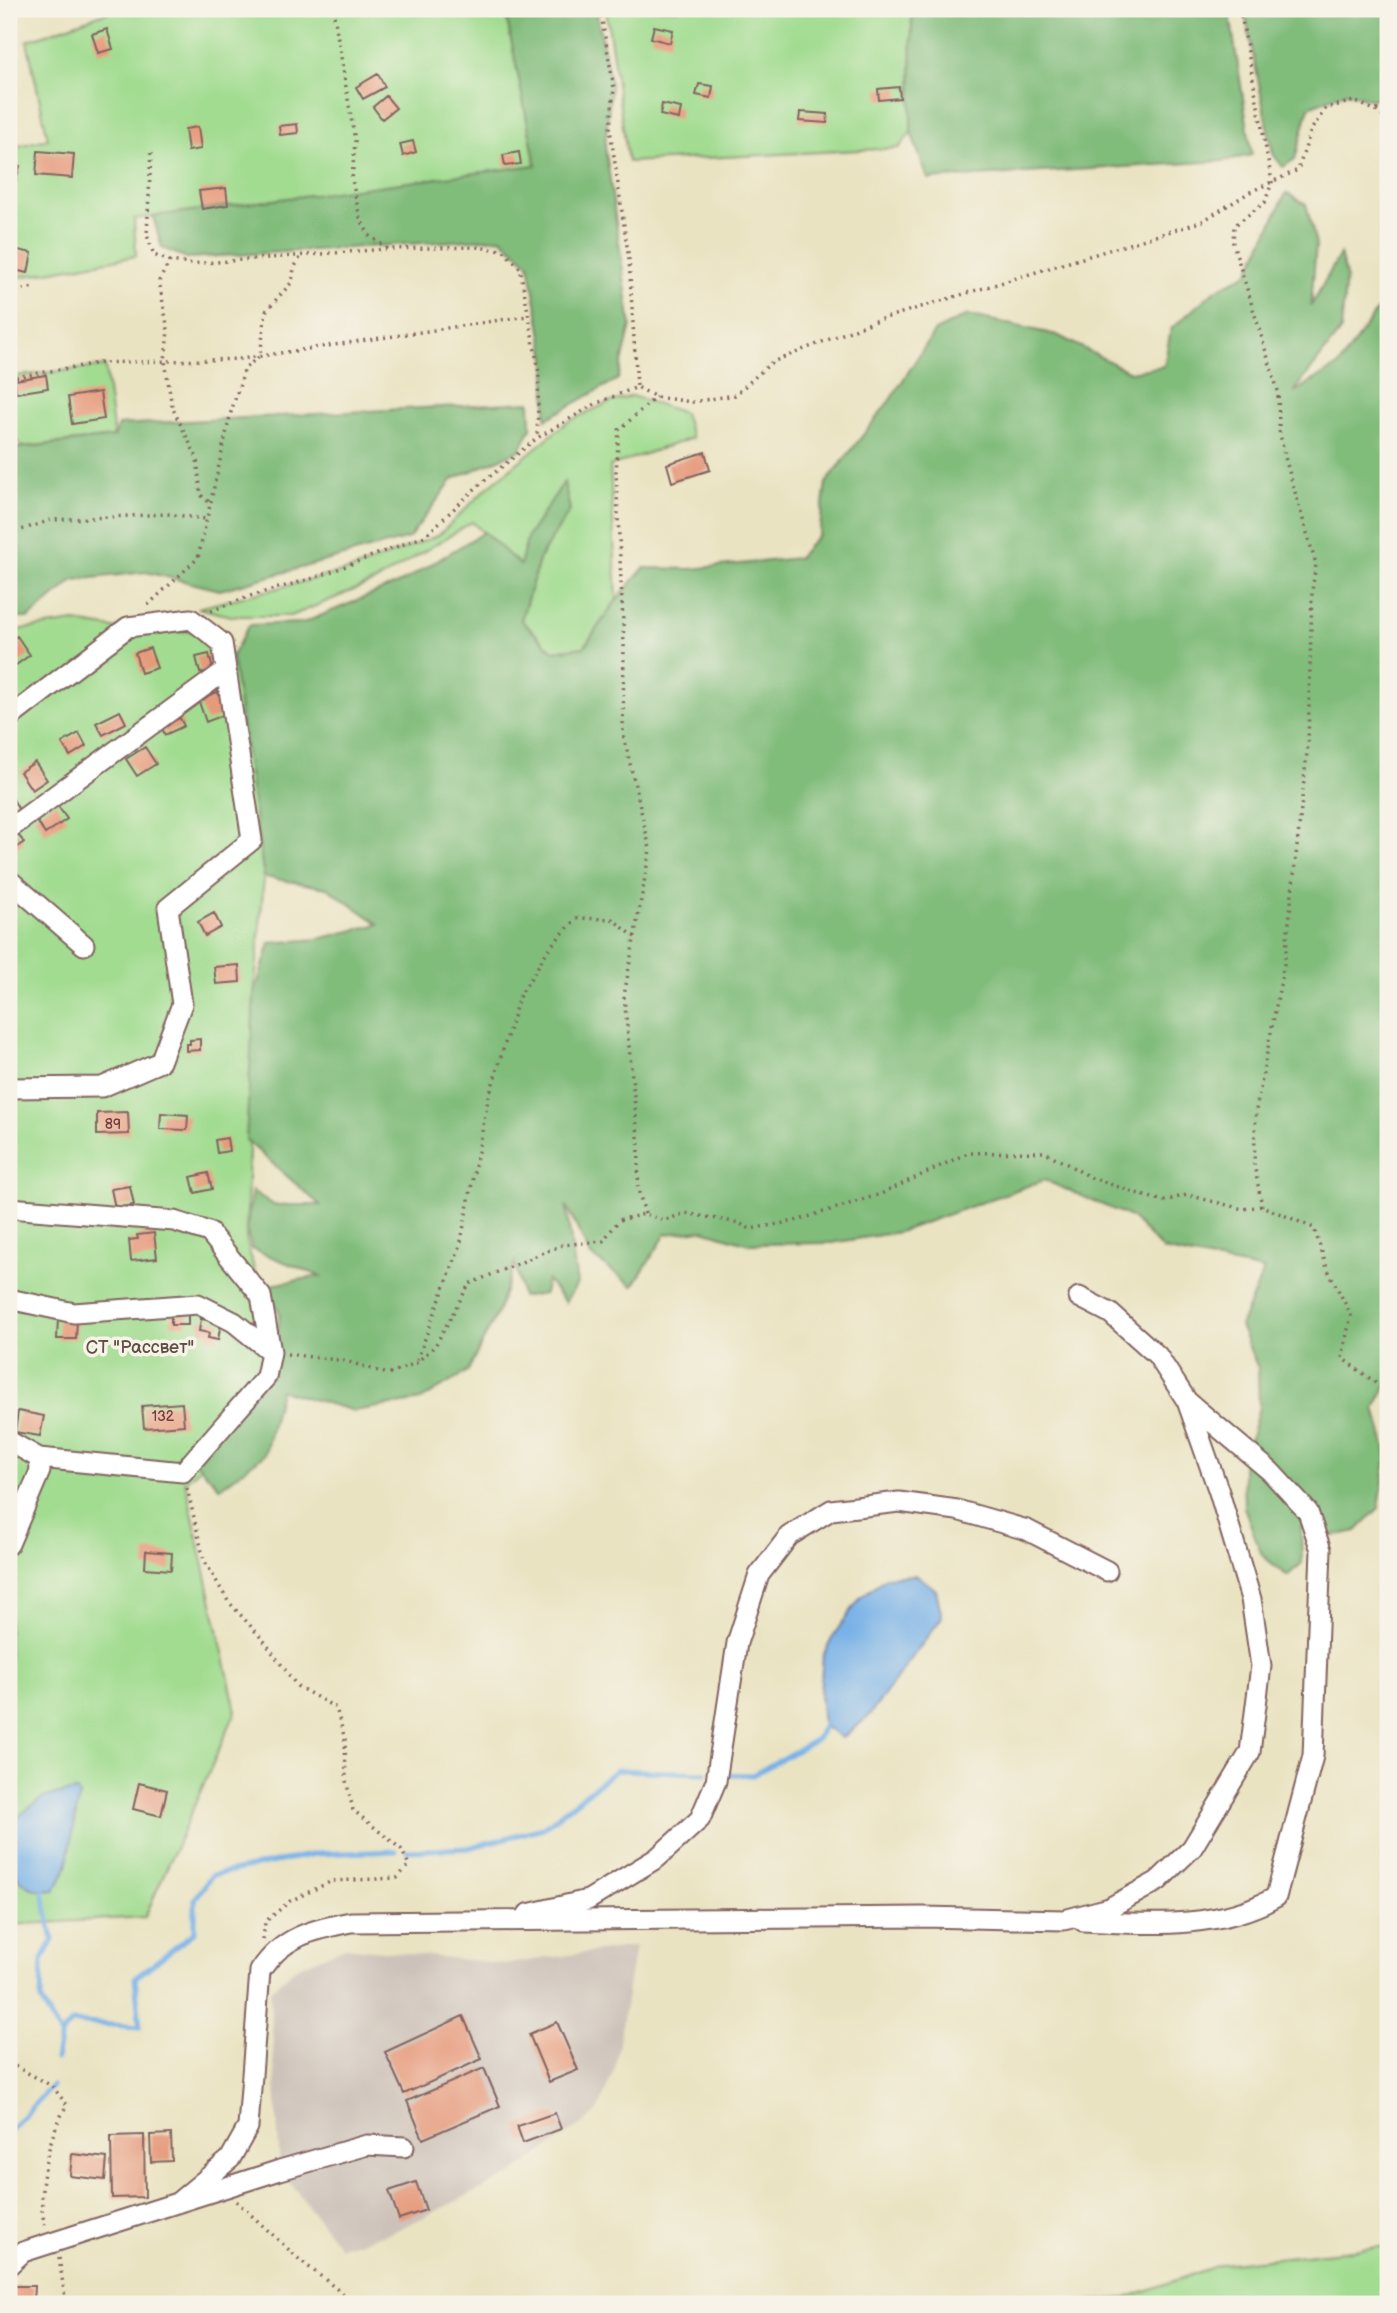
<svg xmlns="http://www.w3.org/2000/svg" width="1397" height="2313" font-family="'Balsamiq Sans',sans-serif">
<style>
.industrial{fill:#cdc2b9}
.green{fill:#a1dc90;stroke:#767e5e;stroke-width:2}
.forest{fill:#80bc7a;stroke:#656e52;stroke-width:2}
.water{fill:#77b1e7;stroke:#606889;stroke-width:2}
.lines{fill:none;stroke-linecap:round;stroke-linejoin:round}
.stream{stroke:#77b1e7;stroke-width:5}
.building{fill:#e69a7b}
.minor-casing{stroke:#826460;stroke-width:23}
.path{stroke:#826460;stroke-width:3.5;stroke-dasharray:2 5;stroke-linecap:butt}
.minor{stroke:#fff;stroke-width:19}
.labels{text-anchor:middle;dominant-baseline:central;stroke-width:7;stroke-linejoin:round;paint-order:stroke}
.number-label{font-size:14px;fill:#713e3f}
.park-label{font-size:18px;fill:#604e44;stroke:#f7f3e8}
</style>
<rect width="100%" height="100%" fill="#f7f3e8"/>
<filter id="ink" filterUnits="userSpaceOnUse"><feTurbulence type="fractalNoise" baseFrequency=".0143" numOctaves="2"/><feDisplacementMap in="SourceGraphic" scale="14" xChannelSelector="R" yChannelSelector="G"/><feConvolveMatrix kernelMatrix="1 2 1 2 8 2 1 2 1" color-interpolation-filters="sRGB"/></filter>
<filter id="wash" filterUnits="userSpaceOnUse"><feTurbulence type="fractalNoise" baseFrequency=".00686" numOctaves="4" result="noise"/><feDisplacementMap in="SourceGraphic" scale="28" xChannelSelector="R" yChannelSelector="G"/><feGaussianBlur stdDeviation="1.57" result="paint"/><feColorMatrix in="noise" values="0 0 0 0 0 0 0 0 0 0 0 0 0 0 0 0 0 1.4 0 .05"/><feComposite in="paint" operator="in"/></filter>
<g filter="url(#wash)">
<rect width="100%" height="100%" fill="#eae3c2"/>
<!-- industrial -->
<path class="industrial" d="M635 1946 615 2067 597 2113 512 2174 395 2231 340 2247 280 2170 270 1991 296 1968 345 1947 505 1964Z"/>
<!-- green -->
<path class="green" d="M116 9H505L536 165 134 219 136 256 9 279V148L48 139 27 41Z
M606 9H912L911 132 899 148 628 162Z
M105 366 114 437 22 447 9 431V377Z
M632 396 684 413 692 438 610 466 617 599 584 647 553 651 521 620 540 557 570 510 528 536 520 566 472 522 376 581 291 616H231L198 608 354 569 439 535 487 488 567 422 608 403Z
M75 622 139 632 201 631 232 656 264 877 254 996 246 1239 276 1350 247 1428 185 1481 236 1711 145 1917 9 1925V631Z
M1388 2246V2304H1061L1126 2298 1222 2264Z"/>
<!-- forest -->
<path class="forest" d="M505 9H596L611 86 605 146 631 326 618 379 546 419V358L529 264 501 238 187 258 162 248 153 216 536 165Z
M912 9H1229L1252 155 1223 161 928 179 911 132Z
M1244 9H1388V99H1368L1346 92 1309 107 1295 159 1283 167 1273 154Z
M1286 193 1306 204 1316 244 1311 306 1340 254 1346 276 1341 330 1294 392 1339 365 1382 303 1381 225 1388 211V1383L1375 1408 1387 1453 1379 1508 1356 1531 1335 1536 1301 1527 1302 1563 1287 1576 1262 1555 1244 1507 1243 1467 1259 1407 1258 1368 1240 1326 1264 1270 1163 1250 1131 1217 1044 1180 899 1232 832 1243 749 1244 703 1230 666 1234 633 1286 590 1255 566 1205 577 1284 565 1302 547 1280 544 1294 522 1297 515 1263 498 1311 468 1371 421 1400 354 1411 280 1390 265 1454 220 1488 191 1457 272 1375 280 1313 265 1286 320 1276 252 1249 246 1230 252 1191 274 1205H320L246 1140 254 996 270 943 318 939 379 924 327 888 264 877 232 656 249 625 303 623 402 582 484 532 520 565 528 536 564 482 570 510 540 557 521 620 553 651 584 647 617 599 644 568 691 569 798 558 819 534 826 483 890 400 935 331 968 315 1057 335 1130 372 1164 366 1171 329 1214 291 1248 273Z
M530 402 531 428 520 450 453 479 409 538 220 590 146 572 74 580 29 618H9V449L114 437 118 425Z"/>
<!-- water -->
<path class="water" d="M917 1575 936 1590 942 1617 868 1717 842 1738 823 1726 820 1694 823 1656 835 1633 861 1597 887 1577Z
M77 1791 79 1796 67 1867 55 1890C25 1895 9 1874 9 1846 9 1842 8 1834 9 1830 13 1819 30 1806 40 1800 49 1794 65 1793 77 1791Z"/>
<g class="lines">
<!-- stream -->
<path class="stream" d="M726 1774 753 1775 817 1739 823 1726
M407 1851 468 1848 543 1828 616 1770 706 1773
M43 1892 53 1940 42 1960 41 2001 61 2035
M56 2059 61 2035 72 2022 140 2027 135 1978 195 1932V1899L212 1875 315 1854 396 1851
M9 2132 52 2086"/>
</g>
<g id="blocks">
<!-- building -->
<path class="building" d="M654 26 673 30 670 43 651 38Z
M107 29 113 49 98 53 92 34Z
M378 74 385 87 363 99 356 87Z
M699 84 713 86 711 98 696 95Z
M899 87 900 98 879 100 878 89Z
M386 96 396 108 382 119 373 107Z
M662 104 681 108 679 119 660 115Z
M800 112 828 114 827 123 799 121Z
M297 124 298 133 280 135 279 126Z
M198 127 201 149 188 151 185 129Z
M413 141 416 152 403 156 400 144Z
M38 151 74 154 72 178 36 175Z
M519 152 521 164 505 166 503 155Z
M9 162 20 166 14 187 9 186Z
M226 188 228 205 202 209 199 191Z
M9 248 32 253 28 273 9 269Z
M46 375 48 388 16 393 15 380Z
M100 392 104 419 72 424 68 397Z
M705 452 710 470 672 482 667 464Z
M17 636 30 655 9 670V641Z
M150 648 157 668 141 673 135 653Z
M209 654 213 670 200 673 196 657Z
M218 692 226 714 206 722 198 699Z
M120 711 126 723 103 735 96 723Z
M180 718 184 726 165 735 161 726Z
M79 733 86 746 70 756 62 743Z
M145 747 156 764 137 776 126 759Z
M35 762 47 780 32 790 20 772Z
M9 792 21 814 9 821Z
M55 802 67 819 45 834 34 816Z
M14 830 24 842 9 854V835Z
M214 913 221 927 205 936 198 922Z
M239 965 240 982 216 984 214 967Z
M200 1039V1050L186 1051V1044H190V1040Z
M128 1112 129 1134 97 1135V1113Z
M161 1113 188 1115 187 1130 160 1129Z
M227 1138 229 1151 217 1153 215 1140Z
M208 1173 212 1189 195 1193 191 1177Z
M130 1186 134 1205 115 1208 111 1189Z
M154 1233 157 1258 131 1261 129 1240 138 1239 137 1235Z
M188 1314V1325H171V1315Z
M58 1318 77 1319 76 1339H57Z
M201 1319 221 1322 218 1340 208 1338 209 1333 199 1331Z
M182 1403 184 1425 144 1428 142 1406Z
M18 1411 44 1416 40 1436 15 1432Z
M146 1551 172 1553 171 1570 145 1568Z
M139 1783 167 1790 161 1816 133 1809Z
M463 2016 482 2059 404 2094 385 2052Z
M557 2022 578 2070 549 2082 529 2034Z
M484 2068 500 2106 423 2139 407 2101Z
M555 2113 561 2129 523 2143 517 2126Z
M171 2134 172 2161 151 2162 150 2135Z
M144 2135 145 2197 112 2198 111 2136Z
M72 2154 107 2158 105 2180 70 2176Z
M416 2182 426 2210 399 2219 389 2191Z
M14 2286H34L33 2304 13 2303Z"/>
</g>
</g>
<g filter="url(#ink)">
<use href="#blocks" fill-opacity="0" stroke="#826460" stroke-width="2"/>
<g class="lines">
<defs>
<path id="minor" d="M9 718 128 627 191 619 222 643 252 840 168 908 182 1004 160 1062 102 1087 9 1088
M9 829 226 670
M9 880 84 945
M9 1208 174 1221 209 1232 261 1296 271 1352
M9 1299 74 1313 198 1304 234 1322 271 1352 266 1377 183 1472 39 1458 9 1441
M9 1544 40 1471 39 1458
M528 1914 588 1900 657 1858 700 1819 716 1781 737 1643 759 1575 789 1536 831 1510 899 1502 957 1510 1027 1530 1107 1571
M1083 1921C1148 1924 1217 1930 1276 1897L1313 1756 1321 1550 1308 1512 1270 1471 1187 1401
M177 2203 230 2159 248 2127 260 1971C283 1936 312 1930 351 1922L923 1917 1064 1920 1109 1908 1158 1881 1192 1848 1250 1752 1261 1666 1251 1599 1219 1492 1187 1401 1157 1355 1110 1313 1079 1297
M9 2265 23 2252 280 2170 367 2145 404 2147"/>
</defs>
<!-- minor casing -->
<use href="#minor" class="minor-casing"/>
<!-- path -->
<path class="path" d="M333 9 355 141 352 180 360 218 369 235 388 249 475 247 503 250 520 268 539 373 537 438
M600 9 614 88 610 129 629 260 637 387
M1240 9 1272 182 1265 202 1234 226 1233 243 1278 391 1279 430 1286 461 1316 564 1312 591 1308 743 1285 959 1256 1110 1254 1164 1262 1206
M9 16 22 9
M1376 111 1388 121
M151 153 147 235 154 255 170 261 190 264 386 249
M170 261 159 281 168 330 165 361 172 407 197 458 201 495 210 503
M9 292 34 287
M9 378 99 363 241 359 527 316
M9 534 51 520 167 514 206 519
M148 605 198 558 231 412 245 368 260 356 266 311 292 282 294 268 301 256
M211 611 250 596 314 578 425 536 477 487 537 438 597 403 637 387 656 397 692 402 735 395 772 362 875 321 1201 222 1250 192 1298 170 1311 130 1326 108 1354 101 1375 110 1388 108
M645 1214 638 1189 639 1147 624 996 650 849 623 734 624 646 616 472 619 430 656 397
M287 1354 346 1361 388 1374 416 1363 435 1346 469 1284 562 1245 603 1241 619 1220 645 1214 664 1221 685 1213 739 1223 750 1229 795 1221 881 1194 968 1153 1045 1152 1092 1178 1145 1196 1164 1201 1187 1195 1243 1209 1262 1206 1314 1228 1327 1268 1351 1315 1342 1358 1388 1392
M417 1360 460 1246 488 1100 519 997 550 947 577 918 612 919 635 937
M187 1488 204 1560 228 1601 264 1641 297 1686 336 1708 345 1739 346 1780 353 1810 401 1849 409 1865 397 1878 332 1881 290 1901 265 1922 263 1940
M9 2063 52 2086 67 2105C49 2133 35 2193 45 2225
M236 2201 300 2260 356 2304
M59 2258 66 2304"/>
<!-- minor -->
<use href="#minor" class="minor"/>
</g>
</g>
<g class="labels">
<!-- number labels -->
<g class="number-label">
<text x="113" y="1124">89</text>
<text x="163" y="1416">132</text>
</g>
<!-- park labels -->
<g class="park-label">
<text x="140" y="1347">СТ "Рассвет"</text>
</g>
</g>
<!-- margin -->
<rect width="1397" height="2313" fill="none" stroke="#f7f3e8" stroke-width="35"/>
</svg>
